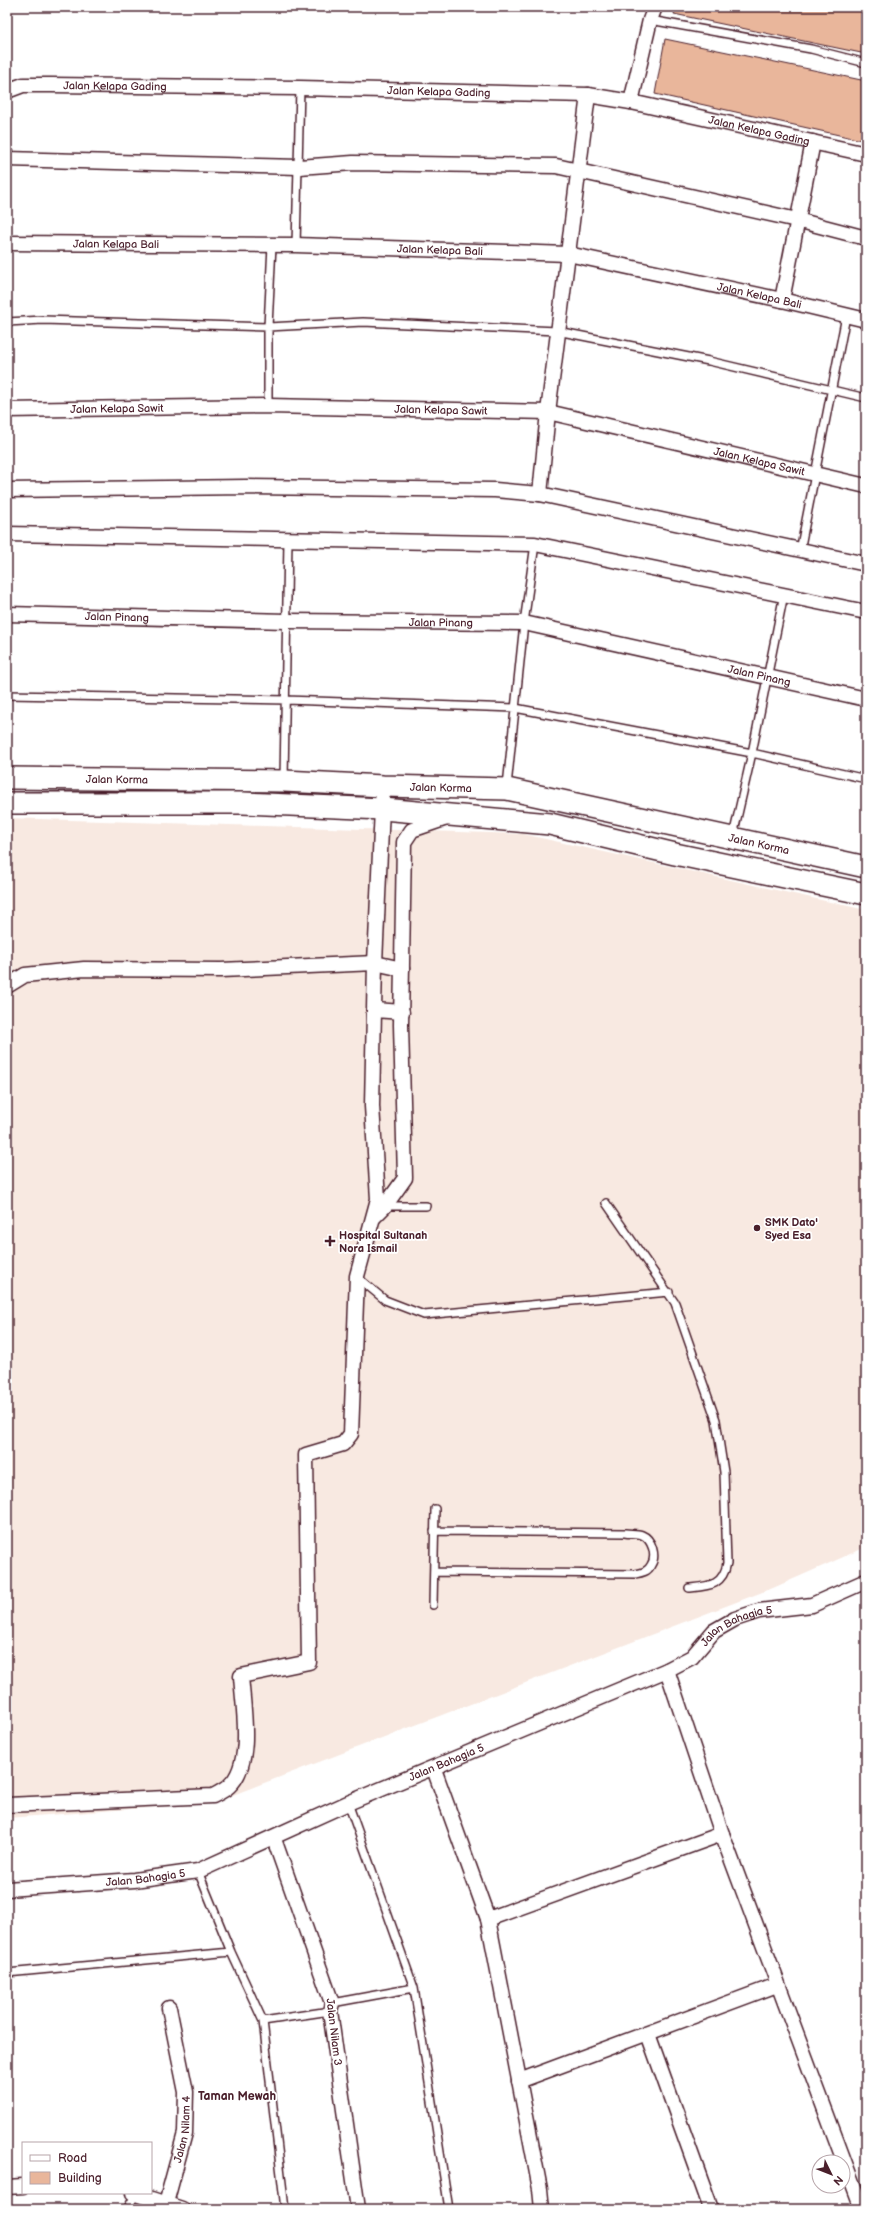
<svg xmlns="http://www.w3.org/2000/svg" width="873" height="2216" font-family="'Balsamiq Sans',sans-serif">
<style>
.built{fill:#f8e9e1}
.building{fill:#e9b69b;stroke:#4a1f2b}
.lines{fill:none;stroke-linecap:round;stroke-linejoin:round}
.lane-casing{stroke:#4a1f2b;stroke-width:10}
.street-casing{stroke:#4a1f2b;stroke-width:17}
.secondary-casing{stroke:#4a1f2b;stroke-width:24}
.lane{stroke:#fff;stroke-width:7}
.street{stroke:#fff;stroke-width:14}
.secondary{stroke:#fff;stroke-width:21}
.poi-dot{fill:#4a1f2b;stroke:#fff;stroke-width:1.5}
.labels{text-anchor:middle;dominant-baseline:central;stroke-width:3.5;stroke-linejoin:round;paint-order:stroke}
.street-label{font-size:11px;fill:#4a1f2b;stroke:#fff}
.poi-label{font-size:11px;font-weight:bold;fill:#4a1f2b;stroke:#fff;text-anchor:start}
.neighbourhood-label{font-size:12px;font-weight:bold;fill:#4a1f2b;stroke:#fff}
</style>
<rect width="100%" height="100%" fill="#fff"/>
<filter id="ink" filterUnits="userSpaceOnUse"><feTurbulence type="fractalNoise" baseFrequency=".025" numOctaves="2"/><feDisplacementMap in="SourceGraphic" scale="8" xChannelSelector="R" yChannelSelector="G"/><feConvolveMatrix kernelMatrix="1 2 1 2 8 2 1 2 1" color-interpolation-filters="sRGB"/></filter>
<g filter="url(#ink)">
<!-- built -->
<path class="built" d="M7 818 523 834 866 910V1547L773 1588 212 1803 7 1818Z"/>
<!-- building -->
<path class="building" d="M676 7H866V54L674 14Z
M665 39 866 81V141L655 94Z"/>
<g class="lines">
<defs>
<path id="lane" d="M650 20 811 49 866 63
M296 245 300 88
M7 322 43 320 268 327 363 322 557 331 709 361 866 398
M268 406V327L272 245
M800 551 846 316
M7 695 286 700 515 708 752 753 866 779
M284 780 288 539
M507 786 524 623 535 544
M733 836 752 753 784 594
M606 1203 675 1303 716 1420 724 1472 727 1563C723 1586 709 1586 689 1588
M385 1206H426
M357 1277 385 1300 424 1315 669 1292
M434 1572 635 1574C641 1573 648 1572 651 1565 657 1556 652 1539 642 1535 637 1533 630 1534 625 1533L434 1531
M433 1605 435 1509
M348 1803 414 1988 449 2209
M198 1871 231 1952 263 2021 285 2209
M7 1973 231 1952
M332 2003 414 1988
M263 2021 330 2011
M127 2209 136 2194"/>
<g id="street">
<path id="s1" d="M7 91 23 85H51L300 88 588 95 631 102 866 154"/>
<path d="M631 102 650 20 655 7"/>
<path d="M7 159 299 167 353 163 556 166 797 220 866 238"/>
<path id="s2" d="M7 243 296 245 568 254 782 300 866 320"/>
<path d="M782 300 813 142"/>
<path id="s3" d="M7 410 268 406 548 412 866 486"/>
<path d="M7 490 246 487 495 490 540 494 866 564"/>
<path d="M540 494 548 412 588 95"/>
<path d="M7 534 535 544 866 612"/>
<path id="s4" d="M7 614 286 621 524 623 866 699"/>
<path d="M7 986 25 975 84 969 221 970 375 963 402 969"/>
<path d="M375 1010 402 1012"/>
<path d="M374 1217 385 1206 405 1178 401 1025 404 842 412 830 447 818"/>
<path d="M667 1670 722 1834 862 2209"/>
<path d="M434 1769 488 1919 540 2189 542 2209"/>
<path d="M7 1805 213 1796C219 1793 225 1790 229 1786 254 1763 243 1707 241 1676L309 1662 306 1455 343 1444 351 1434 357 1276 378 1199 372 1106 375 963 383 786"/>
<path d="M274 1839 332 2003 330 2011 358 2209"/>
<path id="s5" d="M7 1889 134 1880 198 1871 348 1803 667 1670 692 1657 714 1631 735 1619 759 1611 812 1605 866 1581"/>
<path d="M488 1919 722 1834"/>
<path d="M648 2034 711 2209"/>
<path d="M519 2081 777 1985"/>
<path d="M7 2187 23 2186"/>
<path d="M133 2193 182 2209"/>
<path id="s6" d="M166 2203 185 2133 186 2092 169 2008"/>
</g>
<g id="secondary">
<path id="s7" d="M7 778 284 781 383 786 507 789 866 867"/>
<path d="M7 803H243L383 809 550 824 675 854 866 894"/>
</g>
</defs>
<!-- lane casing -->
<use href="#lane" class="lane-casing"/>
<!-- street casing -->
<use href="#street" class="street-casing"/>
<!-- secondary casing -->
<use href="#secondary" class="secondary-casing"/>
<!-- lane -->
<use href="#lane" class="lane"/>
<!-- street -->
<use href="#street" class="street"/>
<!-- secondary -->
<use href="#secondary" class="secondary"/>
</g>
</g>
<!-- markers -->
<g class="poi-dot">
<circle cx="757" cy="1228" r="4"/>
<path d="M328 1235h4v4h4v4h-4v4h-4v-4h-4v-4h4z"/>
</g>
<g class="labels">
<!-- street labels -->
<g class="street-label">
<text stroke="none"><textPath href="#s1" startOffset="109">Jalan Kelapa Gading</textPath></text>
<text stroke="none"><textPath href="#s1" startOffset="433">Jalan Kelapa Gading</textPath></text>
<text stroke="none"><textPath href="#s1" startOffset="757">Jalan Kelapa Gading</textPath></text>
<text stroke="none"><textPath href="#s2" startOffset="109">Jalan Kelapa Bali</textPath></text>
<text stroke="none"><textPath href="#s2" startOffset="433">Jalan Kelapa Bali</textPath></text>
<text stroke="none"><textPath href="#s2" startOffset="757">Jalan Kelapa Bali</textPath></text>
<text stroke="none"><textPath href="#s3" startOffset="110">Jalan Kelapa Sawit</textPath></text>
<text stroke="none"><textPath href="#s3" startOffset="434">Jalan Kelapa Sawit</textPath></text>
<text stroke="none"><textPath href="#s3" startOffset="758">Jalan Kelapa Sawit</textPath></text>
<text stroke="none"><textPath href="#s4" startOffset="110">Jalan Pinang</textPath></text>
<text stroke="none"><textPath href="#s4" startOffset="434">Jalan Pinang</textPath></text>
<text stroke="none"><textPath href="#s4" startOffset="758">Jalan Pinang</textPath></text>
<text stroke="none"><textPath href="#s7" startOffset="110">Jalan Korma</textPath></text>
<text stroke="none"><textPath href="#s7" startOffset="434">Jalan Korma</textPath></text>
<text stroke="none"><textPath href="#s7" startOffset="758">Jalan Korma</textPath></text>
<text stroke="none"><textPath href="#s5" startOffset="787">Jalan Bahagia 5</textPath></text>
<text stroke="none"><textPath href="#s5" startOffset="463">Jalan Bahagia 5</textPath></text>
<text stroke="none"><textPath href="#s5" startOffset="139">Jalan Bahagia 5</textPath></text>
<text transform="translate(334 2032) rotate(83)">Jalan Nilam 3</text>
<text stroke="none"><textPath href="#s6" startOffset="76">Jalan Nilam 4</textPath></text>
</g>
<!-- poi labels -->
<g class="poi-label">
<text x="765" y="1222">SMK Dato'<tspan x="765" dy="13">Syed Esa</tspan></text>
<text x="339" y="1235">Hospital Sultanah<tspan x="339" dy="13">Nora Ismail</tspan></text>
</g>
<!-- neighbourhood labels -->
<g class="neighbourhood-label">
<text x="237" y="2096">Taman Mewah</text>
</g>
</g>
<!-- margin -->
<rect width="873" height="2216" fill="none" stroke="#fff" stroke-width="24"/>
<rect x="12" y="12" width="849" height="2192" fill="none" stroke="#4a1f2b" stroke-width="1.5" filter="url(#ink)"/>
<!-- legend -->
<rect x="22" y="2142" width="130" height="52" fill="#ffffff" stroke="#b7a5aa"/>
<rect x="30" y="2155" width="20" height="6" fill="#ffffff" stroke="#b7a5aa"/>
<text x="58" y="2162" font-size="12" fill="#4a1f2b">Road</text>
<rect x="30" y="2172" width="20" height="12" fill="#e9b69b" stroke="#b7a5aa"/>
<text x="58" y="2182" font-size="12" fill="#4a1f2b">Building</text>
<!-- north arrow -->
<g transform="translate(831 2174) rotate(133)"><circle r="19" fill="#ffffff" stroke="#b7a5aa"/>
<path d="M0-3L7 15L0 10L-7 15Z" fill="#4a1f2b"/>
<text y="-6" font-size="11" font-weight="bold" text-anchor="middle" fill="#4a1f2b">N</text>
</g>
</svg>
